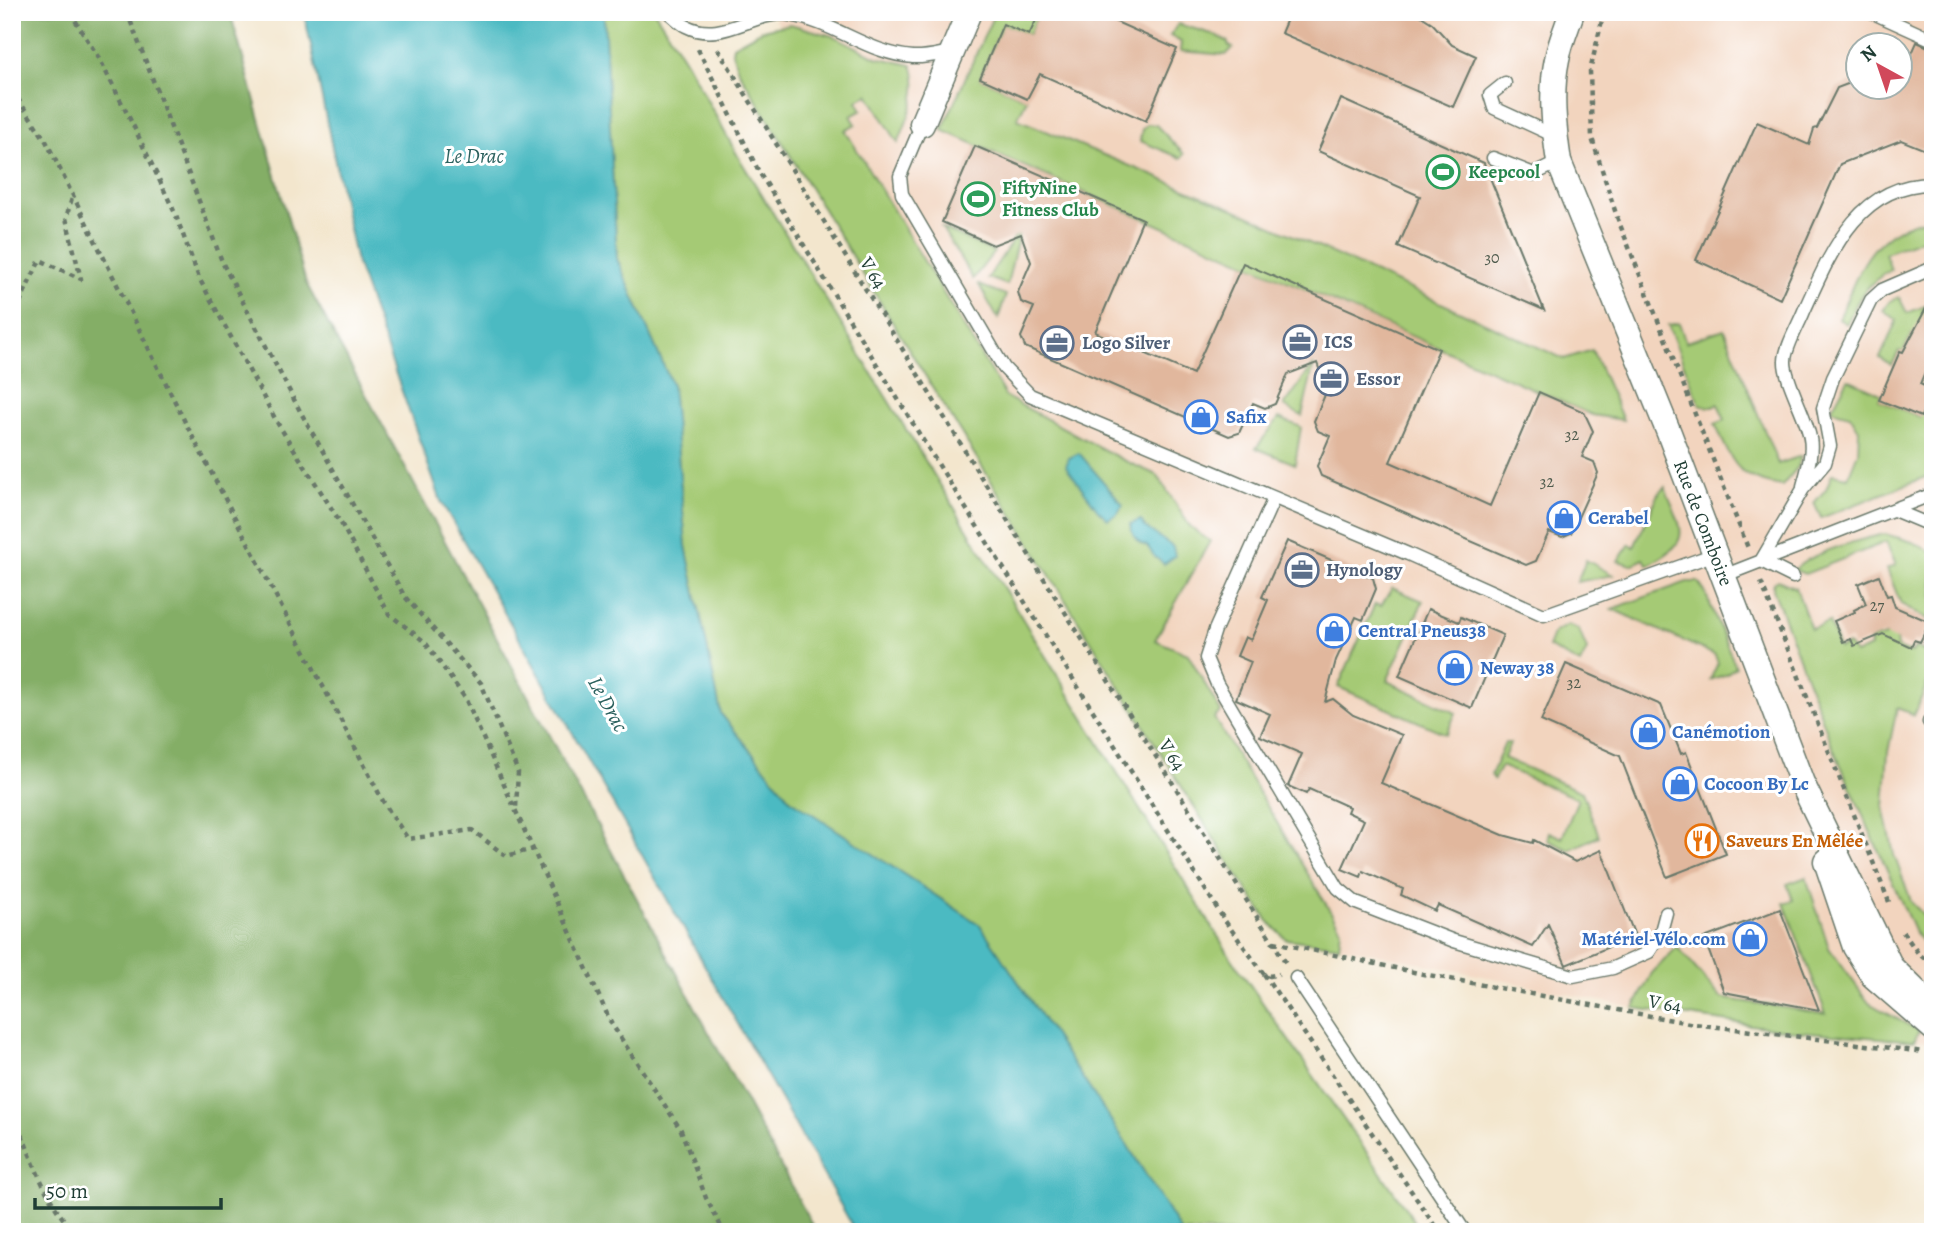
<svg xmlns="http://www.w3.org/2000/svg" width="1945" height="1244" font-family="Alegreya,serif">
<style>
.built{fill:#f2d4be;fill-rule:evenodd}
.green{fill:#a5ca74;stroke:#628454;stroke-width:2}
.forest{fill:#84ae66;stroke:#52764d;stroke-width:2}
.water{fill:#4bbac2;stroke:#357c7b;stroke-width:2}
.building{fill:#e1b79d}
.lines{fill:none;stroke-linecap:round;stroke-linejoin:round}
.service-casing{stroke:#69786a;stroke-width:15}
.minor-casing{stroke:#69786a;stroke-width:27}
.path{stroke:#69786a;stroke-width:4.5;stroke-dasharray:5 5;stroke-linecap:butt}
.service{stroke:#fff;stroke-width:12}
.minor{stroke:#fff;stroke-width:24}
.labels{text-anchor:middle;dominant-baseline:central;stroke-width:6;stroke-linejoin:round;paint-order:stroke}
.number-label{font-size:16px;fill:#505c4e}
.leisure-label{font-size:19px;font-weight:bold;fill:#27864d;stroke:#fff;text-anchor:start}
.street-label{font-size:19px;fill:#1f3d34;stroke:#fff}
.service-label{font-size:19px;font-weight:bold;fill:#4e5e75;stroke:#fff;text-anchor:start}
.shop-label{font-size:19px;font-weight:bold;fill:#366cbe;stroke:#fff;text-anchor:start}
.food-label{font-size:19px;font-weight:bold;fill:#c56008;stroke:#fff;text-anchor:start}
.water-label{font-size:21px;font-style:italic;fill:#2c625f;stroke:#fff}
</style>
<rect width="100%" height="100%" fill="#fff"/>
<filter id="ink" filterUnits="userSpaceOnUse"><feTurbulence type="fractalNoise" baseFrequency=".0143" numOctaves="2"/><feDisplacementMap in="SourceGraphic" scale="14" xChannelSelector="R" yChannelSelector="G"/><feConvolveMatrix kernelMatrix="1 2 1 2 8 2 1 2 1" color-interpolation-filters="sRGB"/></filter>
<filter id="wash" filterUnits="userSpaceOnUse"><feTurbulence type="fractalNoise" baseFrequency=".00686" numOctaves="4" result="noise"/><feDisplacementMap in="SourceGraphic" scale="28" xChannelSelector="R" yChannelSelector="G"/><feGaussianBlur stdDeviation="1.57" result="paint"/><feColorMatrix in="noise" values="0 0 0 0 0 0 0 0 0 0 0 0 0 0 0 0 0 1.4 0 .05"/><feComposite in="paint" operator="in"/></filter>
<g filter="url(#wash)">
<rect width="100%" height="100%" fill="#f3e6cd"/>
<!-- built -->
<path class="built" d="M771 12H1933V1042L1785 1030 1634 1008 1339 946 1155 640ZM1857 46H1899V88H1857Z"/>
<!-- green -->
<path class="green" d="M601 12H655L685 60 739 158 1230 956 1422 1232H1181L1128 1146 980 925 790 799 721 714 686 546 672 385 617 259 604 18Z
M995 12H1039L1029 35 1003 24 980 78 1027 99 1017 119 1248 215 1564 359 1592 350 1623 420 1592 415 942 130Z
M790 24 836 37 876 57 912 65C922 91 908 118 898 143L868 94 857 101 862 110 851 116 856 124 845 130 1006 397 1123 460 1157 475 1191 528 1210 541 1155 640 1188 654 1221 712 1214 718 1341 929 1339 946 1286 939 1268 921 1228 861 913 356 738 70 732 52 733 46 762 30Z
M1178 24 1212 34 1227 41 1229 46 1233 48 1226 55 1180 51 1181 42 1170 36Z
M1147 124 1156 125 1184 154 1181 158 1140 141 1142 129Z
M1933 218V235L1885 253 1891 270C1864 285 1859 297 1847 324L1839 319C1859 269 1872 228 1933 218Z
M942 228 994 252 973 279Z
M1020 229 1007 285 988 278Z
M979 285 1006 295 998 319Z
M1899 297 1907 313 1933 303 1920 331 1912 334 1903 352 1899 351 1892 365 1880 358 1897 320 1883 310 1890 301Z
M1679 323 1686 342 1724 329 1778 464 1801 456 1798 467 1782 486C1736 479 1733 463 1715 424L1725 420 1718 404 1709 407 1700 405 1668 325Z
M1933 353V474L1821 518 1814 503 1826 489 1832 474 1848 477 1858 452 1859 430 1850 415 1831 410 1848 379 1877 392 1881 395 1879 400 1920 417 1932 390 1920 384Z
M1314 364 1302 416 1284 406Z
M1279 418 1301 427 1295 464 1256 448Z
M1665 487C1681 530 1696 540 1648 565L1644 559 1631 565 1618 561 1630 544 1634 547 1660 491Z
M1885 534C1901 539 1921 542 1933 554V670L1914 715 1897 708 1888 752 1884 807 1894 855 1912 903 1933 925V955L1915 933 1834 750 1773 589V583L1778 580 1796 588 1811 629 1829 622 1839 648 1848 645 1855 654 1870 647V641L1888 635 1896 638 1897 648 1912 653 1915 647 1924 651 1932 621 1901 604 1887 569 1896 565 1886 542 1805 574 1794 570C1813 551 1858 540 1885 534Z
M1586 560 1613 575 1577 582Z
M1687 582H1698L1705 592 1736 667 1724 675 1710 680 1718 663 1715 655 1612 609Z
M1392 588 1423 601 1387 681 1456 713 1446 734 1338 687 1375 604 1381 606Z
M1568 625 1579 630 1587 650 1580 664 1548 647 1554 632Z
M1505 743H1510L1504 758 1582 792 1599 836 1569 850 1547 840 1549 832 1562 838 1578 799 1501 766 1494 779 1491 775Z
M1806 877 1829 948 1869 1003 1919 1031 1914 1041 1785 1030 1634 1008 1652 973 1677 947 1721 998 1826 1014 1784 903 1793 900 1787 884Z"/>
<!-- forest -->
<path class="forest" d="M12 12H230L306 283 816 1232H12Z"/>
<!-- water -->
<path class="water" d="M304 12H601L604 18 617 259 672 385 686 546 721 714 790 799 980 925 1128 1146 1181 1232H856L441 501 356 262Z
M1079 453 1123 505 1117 514 1108 519 1098 510 1066 466 1069 458Z
M1141 520 1145 527 1173 547 1175 556 1164 564 1155 557 1147 546C1137 544 1132 534 1130 524Z"/>
<g id="blocks">
<!-- building -->
<path class="building" d="M1040 12H1094L1177 49 1146 121 1040 74 1027 99 980 78 1003 24 1029 35Z
M1290 12H1415L1432 23 1452 45 1476 56 1453 107 1281 33Z
M1917 42 1933 49V153L1901 140 1840 164 1780 299 1696 260 1757 122 1809 145 1814 129 1817 128 1837 88 1858 80V88H1877L1893 94 1896 88H1900V80Z
M1341 99 1484 163 1544 310 1398 247 1420 196 1318 151Z
M975 146 1143 219 1095 332 1193 374 1243 263 1439 349 1390 462 1457 491 1490 506 1539 392 1584 412 1593 431 1582 457 1594 462 1598 473 1571 533 1562 537 1549 532 1536 561 1526 565 1321 476 1317 466 1330 436 1318 431 1314 421 1327 390 1317 363 1288 374 1275 404 1265 408 1253 403 1239 433 1229 436 1025 347 1021 337 1034 307 1021 302 1018 292 1031 262 1021 234 993 245 942 222Z
M1933 295V353L1920 384 1933 390 1921 417 1879 400 1900 351 1903 352Z
M1287 541 1373 578 1376 589 1363 620 1356 617 1336 660 1325 702 1333 699 1353 715 1402 735 1381 783 1503 835 1533 843 1534 840 1575 862 1601 850 1635 936 1566 965 1548 924 1533 947 1438 905 1435 911 1401 895 1403 889 1363 871 1361 877 1342 869 1364 820 1347 812 1349 807 1309 789 1306 794 1288 786 1302 754 1260 736 1270 714 1236 699 1251 662 1237 656 1245 637 1251 640 1268 600 1262 597Z
M1879 575 1887 596 1891 595 1895 607 1930 622 1920 642 1914 640 1911 647 1883 634 1854 646 1851 639 1843 642 1834 621 1855 612 1854 610 1866 604 1858 584Z
M1428 609 1459 622 1461 617 1503 635 1472 708 1399 676Z
M1566 664 1661 705 1681 754 1686 752 1726 854 1667 877 1620 756 1541 721Z
M1780 909 1819 1010 1724 992 1704 938Z"/>
</g>
</g>
<g filter="url(#ink)">
<use href="#blocks" fill-opacity="0" stroke="#69786a" stroke-width="2"/>
<g class="lines">
<defs>
<path id="service" d="M668 12C674 16 679 23 686 26 723 45 753 9 790 15 834 22 869 54 913 57 925 58 939 54 951 52
M1871 12 1933 40
M1505 83 1490 95 1494 108 1555 136
M922 124 900 176 902 194 1004 368 1030 395 1408 554 1544 615 1715 554
M1493 158 1534 174 1559 162
M1803 486C1807 471 1813 453 1810 438 1807 418 1784 379 1785 361 1785 348 1799 324 1804 311 1830 254 1858 183 1933 184
M1274 498 1215 630 1206 658 1217 684 1338 888 1356 903 1454 941 1573 976 1613 968 1649 952 1660 935 1666 913
M1894 510 1925 523 1933 530
M1723 576 1933 494
M1793 577 1761 561 1803 489 1825 463 1830 446 1823 408 1833 378 1871 300 1882 290 1933 268
M1929 722 1933 714
M1296 978 1465 1232"/>
<path id="minor" d="M1572 12C1567 27 1560 43 1557 59 1550 92 1554 129 1559 162L1669 433 1802 783 1891 967 1933 1008
M922 124 969 12
M1826 861 1855 947 1873 976 1933 1028"/>
</defs>
<!-- service casing -->
<use href="#service" class="service-casing"/>
<!-- minor casing -->
<use href="#minor" class="minor-casing"/>
<!-- path -->
<path class="path" d="M70 12 100 60 134 127 175 213 199 278 278 424 342 525 389 614 425 642 465 698 611 1023 681 1130 706 1198 724 1232
M127 12 223 264 300 411 405 597 481 683 518 772 516 808
M1604 12 1590 71 1592 138 1617 217 1748 548
M698 49 758 170 923 440 1225 921 1264 974 1270 976 1279 974
M718 49 1024 547 1286 963
M12 90 46 141 187 426 384 803 408 839 472 830 506 856 533 849
M12 304 18 306 40 260 81 279 66 218 72 198
M1761 582 1889 902
M1903 932 1918 953 1933 966
M1274 942 1423 974 1694 1024 1924 1052
M1264 974 1439 1232
M12 1117 17 1122C33 1161 45 1200 74 1232"/>
<!-- service -->
<use href="#service" class="service"/>
<!-- minor -->
<use href="#minor" class="minor"/>
</g>
</g>
<!-- icons -->
<defs>
<symbol id="stadium-ring" viewBox="-11 -11 22 22"><circle r="9.5" fill="#fff" stroke="#2e9e5b" stroke-width="1.5"/><path d="M0-5a6.5 5 0 1 0 0 10a6.5 5 0 1 0 0-10ZM-3.5-1.8h7v3.6h-7Z" fill="#2e9e5b"/></symbol>
<symbol id="office-ring" viewBox="-11 -11 22 22"><circle r="9.5" fill="#fff" stroke="#5c6f8a" stroke-width="1.5"/><path d="M-6-3h4V-5.5h4V-3h4V5H-6ZM-1-4.5V-3h2v-1.5ZM-6 0V1H6V0Z" fill="#5c6f8a"/></symbol>
<symbol id="shop-ring" viewBox="-11 -11 22 22"><circle r="9.5" fill="#fff" stroke="#3f7fe0" stroke-width="1.5"/><path d="M-5-2.5h2.3a2.7 3.5 0 0 1 5.4 0H5L5.5 6h-11ZM-1.5-2.5h3a1.5 2.3 0 0 0-3 0Z" fill="#3f7fe0"/></symbol>
<symbol id="restaurant-ring" viewBox="-11 -11 22 22"><circle r="9.5" fill="#fff" stroke="#e8710a" stroke-width="1.5"/><path d="M-5-6h1v4h1v-4h1v4h1v-4h1v5L-1.5 .5V6h-2V.5L-5-1ZM5-6V6H3V1.5H1.5Q1.5-4 5-6Z" fill="#e8710a"/></symbol>
</defs>
<g fill-rule="evenodd">
<use href="#stadium-ring" x="1424" y="153" width="38" height="38"/>
<use href="#stadium-ring" x="959" y="180" width="38" height="38"/>
<use href="#office-ring" x="1281" y="323" width="38" height="38"/>
<use href="#office-ring" x="1038" y="324" width="38" height="38"/>
<use href="#office-ring" x="1312" y="360" width="38" height="38"/>
<use href="#shop-ring" x="1182" y="398" width="38" height="38"/>
<use href="#shop-ring" x="1545" y="499" width="38" height="38"/>
<use href="#office-ring" x="1283" y="551" width="38" height="38"/>
<use href="#shop-ring" x="1315" y="612" width="38" height="38"/>
<use href="#shop-ring" x="1436" y="649" width="38" height="38"/>
<use href="#shop-ring" x="1629" y="713" width="38" height="38"/>
<use href="#shop-ring" x="1661" y="765" width="38" height="38"/>
<use href="#restaurant-ring" x="1683" y="822" width="38" height="38"/>
<use href="#shop-ring" x="1731" y="920" width="38" height="38"/>
</g>
<g class="labels">
<!-- number labels -->
<g class="number-label">
<text x="1492" y="258">30</text>
<text x="1572" y="435">32</text>
<text x="1547" y="482">32</text>
<text x="1877" y="606">27</text>
<text x="1574" y="683">32</text>
</g>
<!-- leisure labels -->
<g class="leisure-label">
<text x="1468" y="172">Keepcool</text>
<text x="1002" y="188">FiftyNine<tspan x="1002" dy="22">Fitness Club</tspan></text>
</g>
<!-- street labels -->
<g class="street-label">
<text transform="translate(873 273) rotate(59)">V 64</text>
<text transform="translate(1703 523) rotate(69)">Rue de Comboire</text>
<text transform="translate(1172 755) rotate(58)">V 64</text>
<text transform="translate(1665 1004) rotate(11)">V 64</text>
</g>
<!-- service labels -->
<g class="service-label">
<text x="1324" y="342">ICS</text>
<text x="1082" y="343">Logo Silver</text>
<text x="1356" y="379">Essor</text>
<text x="1326" y="570">Hynology</text>
</g>
<!-- shop labels -->
<g class="shop-label">
<text x="1226" y="417">Safix</text>
<text x="1588" y="518">Cerabel</text>
<text x="1358" y="631">Central Pneus38</text>
<text x="1480" y="668">Neway 38</text>
<text x="1672" y="732">Canémotion</text>
<text x="1704" y="784">Cocoon By Lc</text>
<text x="1726" y="939" text-anchor="end">Matériel-Vélo.com</text>
</g>
<!-- food labels -->
<g class="food-label">
<text x="1726" y="841">Saveurs En Mêlée</text>
</g>
<!-- water labels -->
<g class="water-label">
<text x="474" y="156">Le Drac</text>
<text transform="translate(608 704) rotate(61)">Le Drac</text>
</g>
</g>
<!-- margin -->
<rect width="1945" height="1244" fill="none" stroke="#fff" stroke-width="42"/>
<!-- north arrow -->
<g transform="translate(1879 66) rotate(320)"><circle r="33" fill="#ffffff" stroke="#a5b1ae" stroke-width="2"/>
<path d="M0-5L12 26L0 18L-12 26Z" fill="#d1495b"/>
<text y="-10" font-size="19" font-weight="bold" text-anchor="middle" fill="#1f3d34">N</text>
</g>
<!-- scale -->
<path d="M35 1198v10h186v-10" fill="none" stroke="#1f3d34" stroke-width="3.5"/>
<text x="46" y="1198" font-size="21" fill="#1f3d34" stroke="#ffffff" stroke-width="5" paint-order="stroke">50 m</text>
</svg>
